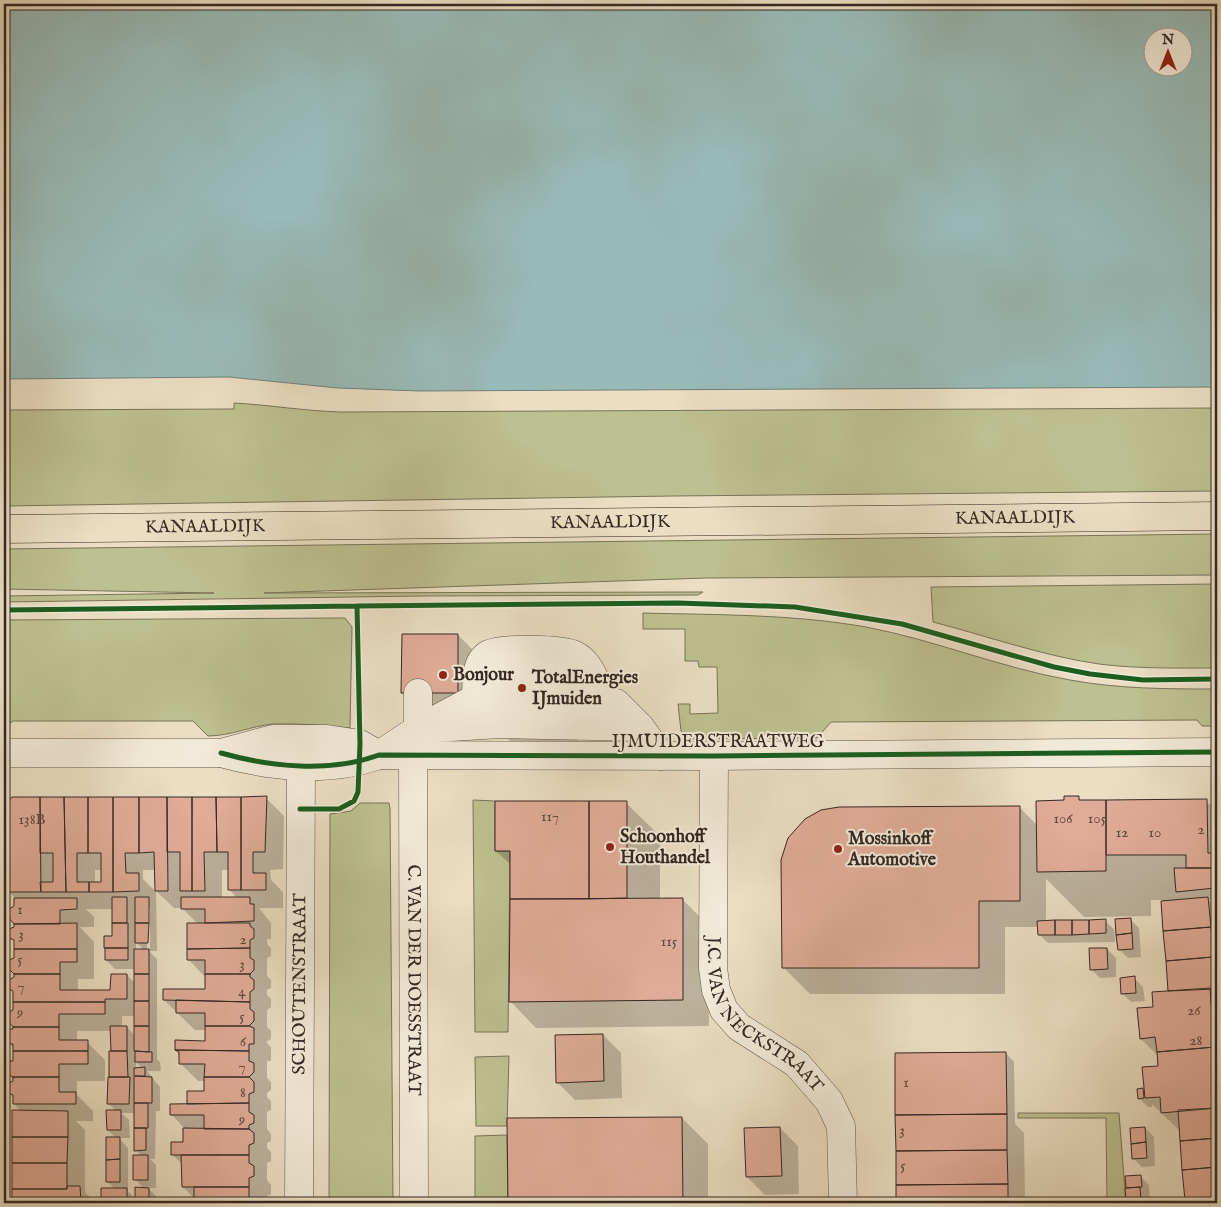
<svg xmlns="http://www.w3.org/2000/svg" width="1221" height="1207" font-family="'IM FELL English',serif">
<style>
.green{fill:#bdc090;stroke:#78745a}
.water{fill:#99bbb8;stroke:#71807c;fill-rule:evenodd}
.shadow{fill:#0003;fill-rule:evenodd}
.building{fill:#e0ab98;stroke:#342823}
.lines{fill:none;stroke-linecap:round;stroke-linejoin:round}
.minor-casing{stroke:#62564b;stroke-width:29}
.major-casing{stroke:#342823;stroke-width:29}
.minor{stroke:#f2ead8;stroke-width:28}
.major{stroke:#ebdec3;stroke-width:28}
.cycleway-casing{stroke:#f2ead8;stroke-width:8}
.cycleway{stroke:#1b5e20;stroke-width:5}
.poi-dot{fill:#8f2418;stroke:#f2ead8;stroke-width:2}
.labels{text-anchor:middle;dominant-baseline:central;stroke-width:4;stroke-linejoin:round;paint-order:stroke}
.number-label{font-size:15px;fill:#5f4940}
.street-label{font-size:18px;fill:#342823;stroke:#f2ead8}
.poi-label{font-size:18px;font-weight:bold;fill:#342823;stroke:#f2ead8;text-anchor:start}
</style>
<rect width="100%" height="100%" fill="#ebdec3"/>
<filter id="stains"><feTurbulence type="fractalNoise" baseFrequency=".004" numOctaves="4"/><feColorMatrix values="0 0 0 0 .2 0 0 0 0 .09 0 0 0 0 .02 0 0 0 .5 -.17"/></filter>
<radialGradient id="worn" r=".72"><stop offset=".6" stop-color="#630" stop-opacity="0"/><stop offset="1" stop-color="#630" stop-opacity=".3"/></radialGradient>
<!-- green -->
<path class="green" d="M234 403C270 405 305 411 341 412L1217 408V491L673 496 4 506V410L234 409Z
M1217 534V575L706 578 264 593 703 592 698 595 421 596 4 602V596L214 593 4 589V549Z
M1217 584V668C1178 668 1138 669 1099 664 1043 656 987 636 933 622L931 587Z
M643 613C718 615 792 614 866 627 935 640 1001 668 1070 680 1119 689 1168 689 1217 689V726H1202L1197 720 831 722 817 738 689 739 681 731 678 704H690V714L718 713 717 667H699L698 661H685V629H643Z
M339 618H345L352 627 350 728C325 726 299 723 273 724 251 726 230 736 208 736L193 721H13L4 727V620Z
M473 800 495 801V851H510L508 1032H475Z
M360 803H389L390 808 393 1203H329L330 814 351 811Z
M509 1056 507 1126H476L475 1057Z
M1018 1113H1119L1126 1203H1107L1106 1118H1018Z
M507 1135 508 1203H475V1136Z"/>
<!-- water -->
<path class="water" d="M4 4H1217V387L419 391 338 388 229 377 4 379ZM1154 38H1184V68H1154Z"/>
<!-- shadow -->
<path class="shadow" d="M458 635 473 650H579L578 742 510 741 501 733 429 718 403 692Z
M266 798 284 816 283 869 270 870 271 880 283 892V908H259L271 923V939H267V944L271 948V956L267 958V976L271 980V988L267 990V995L271 999V1007L267 1010V1027L271 1031V1039L266 1042 271 1047V1061H267V1078L271 1082V1090L267 1093V1097L271 1101V1110L267 1112V1129L271 1134V1141L267 1143V1148L271 1152V1161L267 1163V1180L271 1185V1194L267 1196V1203H195V1199L183 1187V1165L172 1154 184 1144 186 1130 172 1115 206 1093V1081H198L180 1063 176 1042H206V1030H195L164 1000 207 990 206 978 189 960 198 924 182 908H174L156 891 157 951H149L157 959V1059L160 1062 161 1071H147L160 1087V1111H156L155 1159H150L156 1165V1188H148L158 1198V1203H102V1189H115L107 1181 117 1139 108 1130 117 1112 109 1104 112 1031H77V1042H87L105 1060V1081H77V1095L93 1111V1121H76L85 1130V1192L96 1203H13V1112H22L14 1104V1097L10 1092 14 1082 10 1075 14 1063V1048L10 1044 14 1031 15 942 10 937 15 927V898L8 891 7 805ZM95 870H102V883H95ZM143 870H156V892L143 879ZM222 870H230V890L237 898H222ZM147 908H150V949H147ZM86 909H113V937L106 960 115 969H136V984L127 975 112 991H78V979H94V942L80 927H94V917ZM136 942 144 950H136ZM122 1016H136V1037L127 1027H122ZM136 1062 143 1069H136ZM121 1113H136V1150L141 1156 135 1179 144 1189 136 1199 128 1192V1148L119 1138H130L129 1120Z
M1078 798 1082 801H1206L1217 812V900H1209L1217 908V1203H1186L1181 1132 1152 1104V1107H1148L1139 1098 1159 1067 1158 1056 1141 1039 1154 1008 1170 992 1162 900H1151V916L1084 917 1046 879V922L1105 921 1114 929 1115 942 1048 943 1039 934V927H1005V994H810L783 967 1019 807 1038 826 1065 801Z
M626 803 660 836V899H682L708 925 709 1026 536 1028 510 1001 511 865 496 851Z
M1130 919 1139 928 1141 957 1128 958 1119 949Z
M1107 949 1116 958V977L1100 978 1091 969Z
M1134 978 1143 987 1145 1001 1131 1002 1122 993Z
M603 1035 621 1053 622 1098 575 1100 557 1082Z
M1006 1053 1014 1062 1015 1124 1024 1133 1025 1203H898L896 1055Z
M682 1118 708 1144V1203H509L508 1119Z
M780 1128 798 1146 799 1194 765 1195 747 1177Z
M1145 1128 1154 1137 1155 1166 1142 1167 1133 1158Z
M1140 1176 1149 1185 1150 1203H1128L1127 1177Z"/>
<!-- building -->
<path class="building" d="M402 634H458V693H401Z
M267 796 265 852H253V873H266V890H241V797Z
M1064 796H1079V800H1106V871L1037 872 1036 801 1064 800Z
M12 797H40L41 892H7L6 804Z
M40 797H64L66 892H41L40 882H53V853H40Z
M64 797H88V853H77V882H89V892H66Z
M88 797H113V892H89V882H101V853H88Z
M113 797H139V853H125L126 873H139V891L113 892Z
M139 797H167L168 891H155L154 852 139 853Z
M167 797H192V891H180V852H167Z
M192 797H216L217 852H204L205 891H192Z
M216 797H241V890H228V852H217Z
M1207 799 1208 853H1213V868H1186V855H1106V800Z
M495 801H589V899H510V851H495Z
M589 801H627V898L589 899Z
M1020 806V901H979V968H782L781 860 788 838 805 819 821 810 839 807Z
M1174 868H1213L1215 888 1176 892Z
M112 897H127V923H112Z
M135 897H149V923H135Z
M181 897H250V904H254V921L205 923V909H181Z
M1208 897 1211 927 1163 931 1161 901Z
M14 898H77V909L60 910V924H14L9 918V909L14 906Z
M683 898V1000L509 1002 510 899Z
M1131 918 1132 933 1116 935 1115 919Z
M1106 919V933L1089 934V920Z
M1055 920V935H1038L1037 921Z
M1055 920H1072V935H1055Z
M1072 920H1089V934L1072 935Z
M77 923V949H14V940L9 938V929L14 927V924Z
M112 923H128V948H104V936H112Z
M135 923H149L148 943H135Z
M187 923H250V926L254 929V938L250 940V948L187 949Z
M1211 927 1213 957 1166 961 1163 931Z
M1132 933 1133 949 1118 950 1116 935Z
M105 948H128V960H105Z
M250 948V958L254 960V970L250 974H205V960H187V949Z
M1089 948H1107L1108 969 1090 970Z
M14 949H77V962H60V974H14L9 969V960L14 958Z
M134 949H149V974H134Z
M1213 957 1216 989 1168 991 1166 961Z
M14 974H60V990H110L111 974H127V999H105V1002H13V991L9 989V980L14 977Z
M134 974H149V1001H134Z
M205 974H250V977L254 980V989L250 992V1002L163 1000V989H205Z
M1135 976 1136 993 1121 994 1120 978Z
M1210 988 1211 1005 1217 1004V1031H1214L1215 1047 1157 1052 1155 1037 1140 1039 1137 1008 1153 1007 1152 992Z
M176 1000 250 1002V1009L254 1012V1021L249 1026H205V1013H176Z
M134 1001H149V1026H134Z
M13 1002H105V1014H59V1027H13L9 1022V1012L13 1010Z
M110 1026H127V1051H111Z
M134 1026H149V1052L134 1051Z
M205 1026H249L254 1028V1044H249V1051L175 1050V1040L205 1041Z
M13 1027H59V1040H88V1051H13V1044H8V1029H13Z
M603 1034 604 1081 556 1083 555 1035Z
M1215 1047 1217 1064V1108L1161 1113 1160 1097 1145 1098 1142 1067 1158 1066 1157 1052Z
M175 1050 249 1051V1061L254 1063V1072L249 1077H204L205 1064H179V1052Z
M13 1051H88V1064H59V1077H13L9 1075V1061H13Z
M109 1051H127L128 1077H109Z
M135 1051 152 1052V1062H135Z
M1006 1052 1007 1114 895 1115V1053Z
M145 1067V1076H134V1068Z
M136 1076 152 1077V1103H134V1077Z
M13 1077H59V1092H76V1104H13V1095L8 1093 9 1083 13 1081Z
M108 1077H130L129 1104H107Z
M204 1077H249L254 1082V1092L249 1094V1103L187 1104V1091H204Z
M1143 1088 1144 1098 1138 1099 1137 1089Z
M134 1103H148V1128H134Z
M249 1103V1112L254 1115V1123L249 1125V1129H204V1115H170V1104Z
M1217 1108V1138L1180 1141 1178 1110Z
M12 1110 68 1111V1137H12Z
M106 1110H121V1130H107Z
M1007 1114V1150L896 1151 895 1115Z
M682 1117 683 1203H798H508L507 1118Z
M780 1127 782 1176 746 1177 744 1128Z
M1145 1127 1146 1142 1131 1144 1130 1128Z
M134 1128H146V1150L134 1151Z
M183 1128 249 1129 254 1133V1143L249 1145V1155H171V1142H183Z
M12 1137H68L67 1163H12Z
M106 1137H120V1159L106 1160Z
M1217 1138V1167L1182 1170 1180 1141Z
M1146 1142 1147 1158 1132 1159 1131 1144Z
M1007 1150 1008 1184 896 1185V1151Z
M133 1155H148V1180H133Z
M181 1155H249V1163L254 1166V1176L249 1178V1187H182Z
M120 1159V1182H106V1160Z
M12 1163H67V1189H12Z
M1217 1167V1198L1185 1200 1182 1170Z
M1141 1175 1142 1187 1126 1188 1125 1176Z
M1008 1184V1203H896V1185Z
M67 1186H80L81 1203H12V1189H67Z
M135 1187 149 1188V1203H135Z
M194 1187H249V1203H194Z
M1140 1187 1141 1203H1126L1125 1188Z
M101 1188H127V1203H101Z
M1217 1198V1203H1185V1200Z"/>
<g class="lines">
<defs>
<g id="minor">
<path d="M418 693V729L476 698H574L616 703 640 727"/>
<path d="M476 698C477 684 474 665 487 655 498 647 564 649 575 655 587 661 592 674 598 685"/>
<path d="M476 698 485 680 497 674 574 675 598 685 603 690"/>
<path d="M4 753H221L273 739H327L360 744 379 755 418 729 500 724 640 727 661 756"/>
<path d="M221 753C271 767 330 773 379 755L714 756 1217 752"/>
<path id="s1" d="M413 756 414 1203"/>
<path id="s2" d="M714 756 713 968 716 990 724 1010 739 1027 797 1064 829 1101 841 1126 843 1203"/>
<path id="s3" d="M299 1203 301 766"/>
</g>
<g id="major">
<path id="s4" d="M4 529 1217 516"/>
</g>
</defs>
<!-- minor casing -->
<use href="#minor" class="minor-casing"/>
<!-- major casing -->
<use href="#major" class="major-casing"/>
<!-- minor -->
<use href="#minor" class="minor"/>
<!-- major -->
<use href="#major" class="major"/>
<defs>
<path id="cycleway" d="M4 610 357 606
M221 753C271 767 330 773 379 755L714 756 1217 752
M300 809H339L354 801 358 792 360 744 357 606 678 603 795 607 902 624 1054 667 1090 674 1143 680 1217 679"/>
</defs>
<!-- cycleway casing -->
<use href="#cycleway" class="cycleway-casing"/>
<!-- cycleway -->
<use href="#cycleway" class="cycleway"/>
</g>
<!-- markers -->
<g class="poi-dot">
<circle cx="443" cy="675" r="5"/>
<circle cx="522" cy="688" r="5"/>
<circle cx="610" cy="847" r="5"/>
<circle cx="838" cy="849" r="5"/>
</g>
<g class="labels">
<!-- number labels -->
<g class="number-label">
<text x="550" y="816">117</text>
<text x="1063" y="818">106</text>
<text x="1097" y="818">105</text>
<text x="32" y="819">138B</text>
<text x="1201" y="829">2</text>
<text x="1122" y="832">12</text>
<text x="1155" y="832">10</text>
<text x="20" y="909">1</text>
<text x="21" y="934">3</text>
<text x="243" y="939">2</text>
<text x="669" y="941">115</text>
<text x="20" y="959">5</text>
<text x="242" y="964">3</text>
<text x="21" y="986">7</text>
<text x="242" y="991">4</text>
<text x="1194" y="1010">26</text>
<text x="20" y="1012">9</text>
<text x="242" y="1016">5</text>
<text x="1196" y="1040">28</text>
<text x="243" y="1041">6</text>
<text x="242" y="1066">7</text>
<text x="906" y="1082">1</text>
<text x="243" y="1092">8</text>
<text x="242" y="1119">9</text>
<text x="902" y="1130">3</text>
<text x="903" y="1165">5</text>
</g>
<!-- street labels -->
<g class="street-label">
<text stroke="none"><textPath href="#s4" startOffset="1011">KANAALDIJK</textPath></text>
<text stroke="none"><textPath href="#s4" startOffset="606">KANAALDIJK</textPath></text>
<text stroke="none"><textPath href="#s4" startOffset="201">KANAALDIJK</textPath></text>
<text x="718" y="742">IJMUIDERSTRAATWEG</text>
<text stroke="none"><textPath href="#s1" startOffset="224">C. VAN DER DOESSTRAAT</textPath></text>
<text stroke="none"><textPath href="#s3" startOffset="219">SCHOUTENSTRAAT</textPath></text>
<text stroke="none"><textPath href="#s2" startOffset="281">J.C. VAN NECKSTRAAT</textPath></text>
</g>
<!-- poi labels -->
<g class="poi-label">
<text x="453" y="675">Bonjour</text>
<text x="532" y="678">TotalEnergies<tspan x="532" dy="21">IJmuiden</tspan></text>
<text x="620" y="837">Schoonhoff<tspan x="620" dy="21">Houthandel</tspan></text>
<text x="848" y="839">Mossinkoff<tspan x="848" dy="21">Automotive</tspan></text>
</g>
</g>
<!-- margin -->
<rect width="1221" height="1207" fill="none" stroke="#ebdec3" stroke-width="20"/>
<rect x="5" y="5" width="1211" height="1197" fill="none" stroke="#342823" stroke-width="2.5"/>
<rect x="10" y="10" width="1201" height="1187" fill="none" stroke="#342823"/>
<!-- north arrow -->
<g transform="translate(1168 52)"><circle r="24" fill="#f2ead8" stroke="#a69c90"/>
<path d="M0-4L9 19L0 12L-9 19Z" fill="#8f2418"/>
<text y="-8" font-size="14" font-weight="bold" text-anchor="middle" fill="#342823">N</text>
</g>
<rect width="100%" height="100%" filter="url(#stains)"/>
<rect width="100%" height="100%" fill="url(#worn)"/>
</svg>
